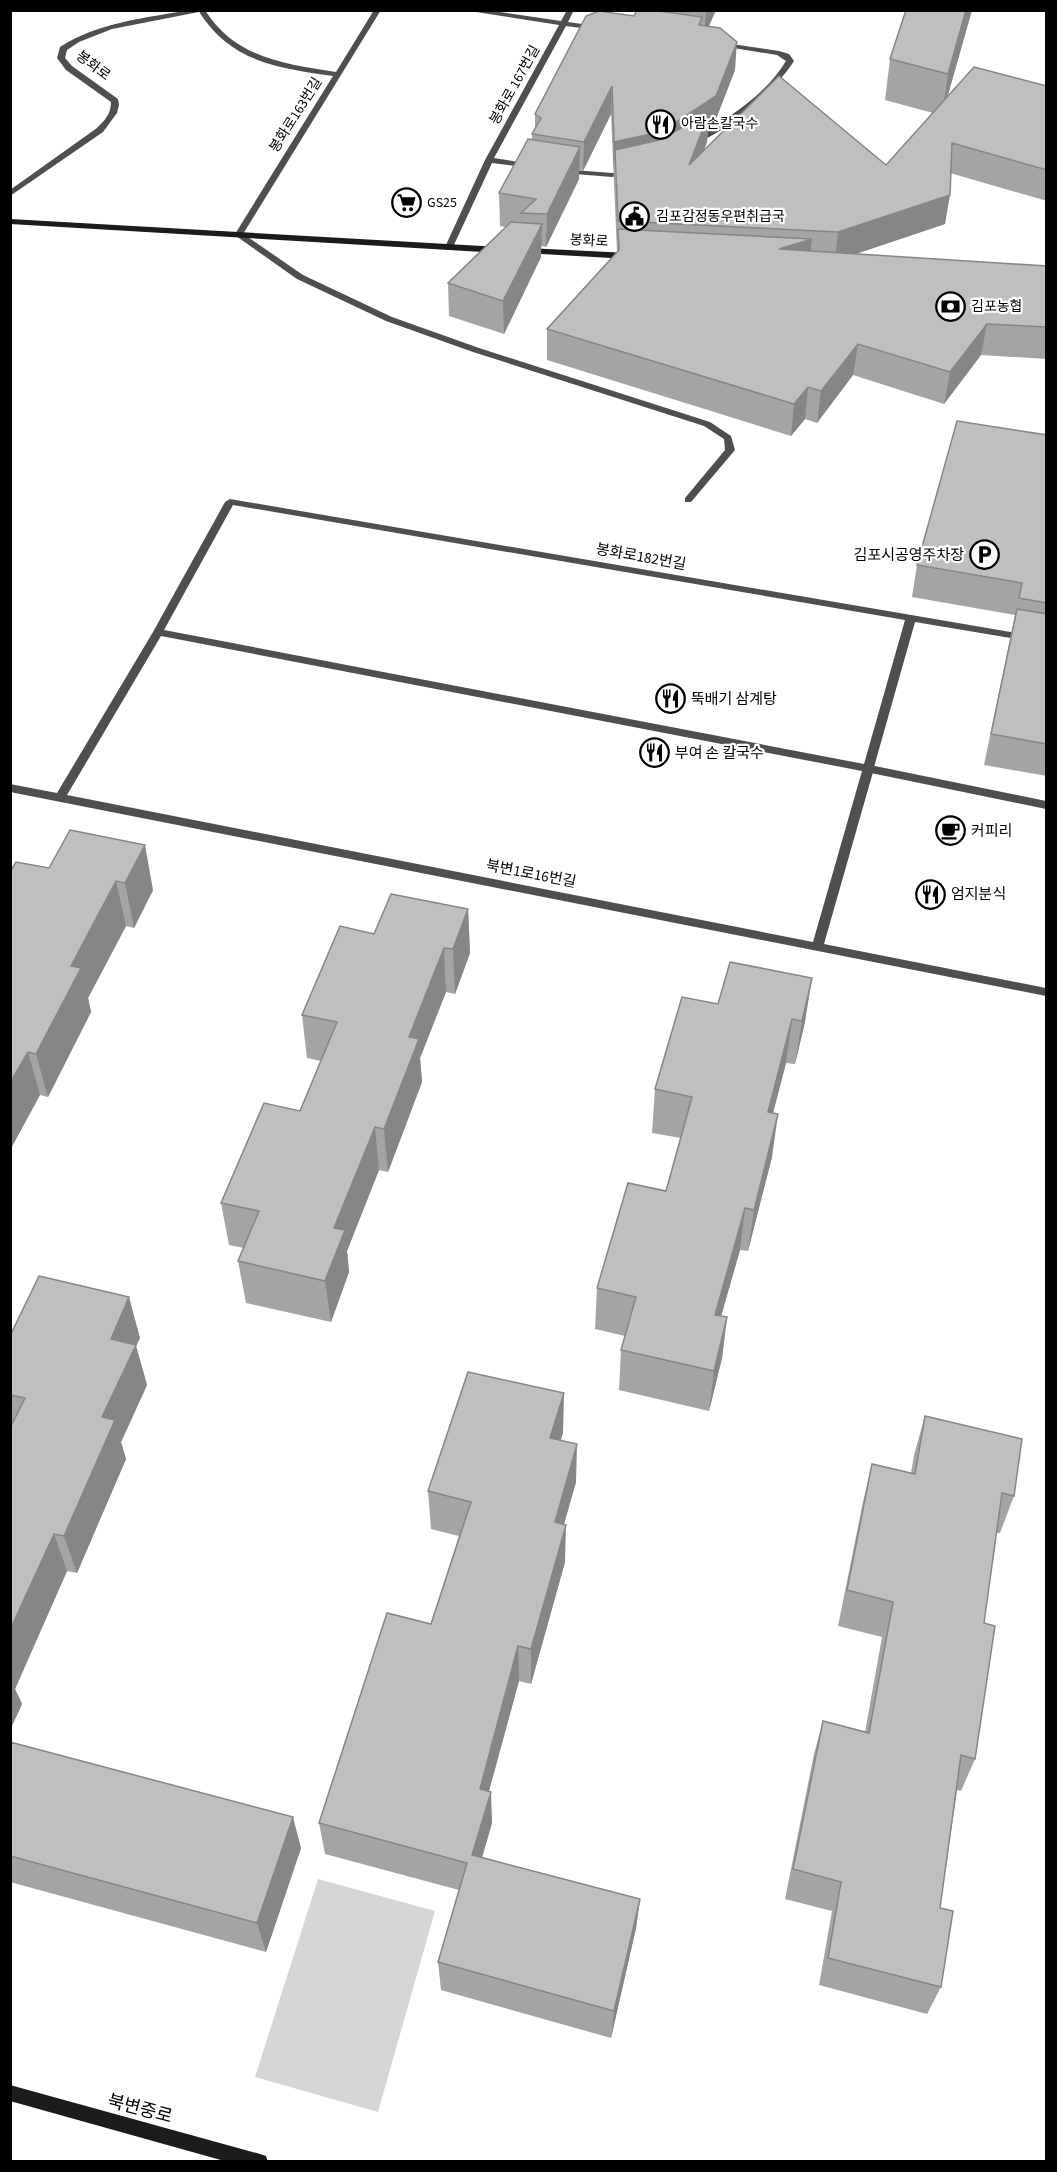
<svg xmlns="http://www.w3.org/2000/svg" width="1057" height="2172" font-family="'Source Sans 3','Noto Sans KR',sans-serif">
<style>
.green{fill:#d6d6d6}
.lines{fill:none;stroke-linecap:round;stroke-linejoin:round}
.lane{fill:#4f4f4f;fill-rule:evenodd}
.street{fill:#4f4f4f;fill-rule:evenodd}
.secondary{fill:#1c1c1c;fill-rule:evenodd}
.wall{fill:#a4a4a4}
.shaded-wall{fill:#868686}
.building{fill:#bfbfbf;stroke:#868686;stroke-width:1.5}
.labels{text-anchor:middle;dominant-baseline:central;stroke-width:4.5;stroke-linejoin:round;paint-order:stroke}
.far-street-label{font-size:14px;fill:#000;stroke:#fff}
.far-poi-label{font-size:14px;fill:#000;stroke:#fff;text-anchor:start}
.poi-label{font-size:15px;fill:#000;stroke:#fff;text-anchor:start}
.street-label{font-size:15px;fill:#000;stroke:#fff}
.near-street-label{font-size:18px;fill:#000;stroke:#fff}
</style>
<rect width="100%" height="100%" fill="#fff"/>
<!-- green -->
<path class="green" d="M318 1879 435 1911 378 2112 255 2077Z"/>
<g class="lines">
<!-- lane -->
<path class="lane" d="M190 10 204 11 112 29 79 42 67 50 65 58 72 66 118 99 119 105 117 113 103 132 10 196V190L97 128C105 120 111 114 111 102L66 70 57 58 60 47C99 22 145 18 190 10Z
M239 231 303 275 392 317 479 348 710 422 731 436 735 450 691 502H685V498L725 450 724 439 704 426 473 352 386 321 297 279 236 236 235 234Z
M870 765 1046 801V809L866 772 865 769 866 766Z"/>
<!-- street -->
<path class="street" d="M198 10H205C235 58 284 64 336 72L374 10H381L243 234 239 237 235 234 333 76C277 68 230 62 198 10Z
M463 10H486L561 21 567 10H574L568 22 596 26 600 28 596 30 566 26 494 158 531 164 535 166 531 168 492 163 453 247 449 250 445 247 485 160 559 25Z
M718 42 779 51 789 54 794 61C775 91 729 131 696 143L692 141 693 139C727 119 765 96 786 61L777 55 721 46H718Z
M560 169 612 173 629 170 633 172 612 177 563 173 559 171Z
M230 499 1046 638V644L915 622 874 767 875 769 873 772 824 944 1046 988V996L10 792V784L57 793 153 632 225 502ZM233 505 905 620 864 764 164 630ZM161 636 862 771 813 942 67 795Z"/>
<!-- secondary -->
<path class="secondary" d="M10 219 500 247 504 250 500 253 10 224Z
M527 248 629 253 633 256 629 259 524 253 523 251Z
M10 2085 260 2154 266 2156 268 2162H228L10 2101Z"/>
</g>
<!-- wall -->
<path class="wall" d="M637 10H716L709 26 735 70 714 124 708 128 707 142 704 150 886 165 933 113 885 100 890 59 972 10 947 98 1047 86V201L950 173 945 224 855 254 1047 266V359L981 355 944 404 853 375 817 423 805 419 791 436 547 360V329L617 252 611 114 583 171 579 170V179L546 247 541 246V257L504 334 449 316 448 283 506 227 500 226 499 193 532 140V134L535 130V114L634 16Z
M1047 435V776L984 765 1015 615 912 597 917 565Z
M70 830 153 890 134 928 126 926 88 998 91 1012 48 1097 40 1095 10 1150V872L49 868Z
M468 909 470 953 455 994 446 992 420 1058 422 1082 388 1172 379 1170 347 1251 349 1272 331 1322 246 1303 238 1261 244 1248 229 1245 221 1203 300 1111 321 1061 307 1058 302 1015 374 934Z
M730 962 805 1022 795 1064 786 1063 773 1113 772 1157 748 1251 740 1250 721 1316 727 1317 722 1358 709 1411 619 1390 621 1350 625 1336 595 1329 597 1288 666 1191 681 1138 652 1133 655 1089 718 1004Z
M10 1336 140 1338 136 1346 147 1385 121 1442 126 1459 77 1573 67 1571 15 1689 22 1704 10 1730Z
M925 1416 1014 1496 1000 1533H996L984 1623 975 1759 961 1791 957 1790 940 1908 941 1987 927 2014 819 1985 832 1911 785 1899 814 1754 823 1721 865 1732 882 1637 838 1626 863 1502 872 1464 911 1473 914 1455Z
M563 1433 560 1440 576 1482 564 1524 565 1562 531 1684 519 1681 489 1791 492 1823 482 1857 640 1899 636 1928 611 2038 441 1990 438 1962 459 1890 325 1854 319 1823 431 1624 459 1536 431 1529 428 1491Z
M10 1742 301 1848 266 1952 10 1882Z"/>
<!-- shaded-wall -->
<path class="shaded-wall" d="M706 10H716L704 37Z
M966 10H972L942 116 948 74Z
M737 42 735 70 714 124 708 128 707 142 687 195 615 150 613 171 614 142Z
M612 86 611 114 583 171 584 142Z
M580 147 579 179 546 247 547 214Z
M950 195 945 224 835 261 838 232Z
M542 224 541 257 504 334 503 301Z
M812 239 809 270 779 249Z
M987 324 981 355 944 404 950 372Z
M858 344 853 375 817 423 821 391Z
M808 387 805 419 791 436 794 404Z
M145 845 153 890 134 928 125 883Z
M116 881 126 926 88 998 91 1012 48 1097 36 1054 71 966Z
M468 909 470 953 455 994 453 949Z
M444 948 446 992 420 1058 422 1082 388 1172 384 1129 409 1037Z
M812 978 805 1022 795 1064 802 1021Z
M792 1019 786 1063 762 1155 768 1112Z
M28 1052 40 1095 10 1150V1083Z
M778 1114 772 1157 748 1251 754 1210Z
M375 1127 379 1170 347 1251 349 1272 331 1322 325 1281 334 1228Z
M745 1208 740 1250 710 1355 715 1315Z
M129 1297 140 1338 136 1346 147 1385 121 1442 126 1459 77 1573 64 1536 102 1417 111 1339Z
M727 1317 722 1358 709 1411 714 1371Z
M564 1393 563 1433 550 1476V1438Z
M577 1444 576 1482 554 1559 555 1522Z
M566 1525 565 1562 531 1684V1649Z
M54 1534 67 1571 15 1689 22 1704 10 1730V1630Z
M518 1646 519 1681 481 1820 480 1789Z
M491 1792 492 1823 474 1885 472 1855Z
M293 1817 301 1848 266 1952 257 1923Z
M640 1899 636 1928 611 2038 614 2011Z"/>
<!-- building -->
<path class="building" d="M637 10H651L702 17 699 25 720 28 737 42 716 96 678 121 646 135 614 142 612 86 584 142 532 134 541 118 535 114 586 16 599 11 634 16Z
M906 10H966L948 74 890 59Z
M974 67 1047 86V170L952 143 950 195 838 232 618 221 615 150 659 140 709 113 689 165 779 76 886 165Z
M528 139 580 147 547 214 521 213 536 199 499 193Z
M511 222 542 224 503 301 448 283Z
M618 229 812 239 779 249 1047 266V327L987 324 950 372 858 344 821 391 808 387 794 404 547 329 619 250Z
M957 421 1047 435V603L1019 598 1022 583 917 565Z
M1017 609 1047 614V744L991 734Z
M70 830 145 845 125 883 116 881 71 966 81 968 36 1054 28 1052 10 1083V872L16 862 49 868Z
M391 894 468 909 453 949 444 948 409 1037 419 1039 384 1129 375 1127 334 1228 345 1230 325 1281 238 1261 259 1211 221 1203 264 1103 300 1111 337 1022 302 1015 340 926 374 934Z
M730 962 812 978 802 1021 792 1019 768 1112 778 1114 754 1210 745 1208 715 1315 727 1317 714 1371 621 1350 636 1297 597 1288 628 1183 666 1191 692 1097 655 1089 682 997 718 1004Z
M39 1276 129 1297 111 1339 136 1345 102 1417 115 1420 64 1536 54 1534 10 1630V1428L25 1398 10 1395V1336Z
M468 1372 564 1393 550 1438 577 1444 555 1522 566 1525 531 1649 518 1646 480 1789 491 1792 472 1855 640 1899 614 2011 438 1962 467 1863 319 1823 387 1613 431 1624 471 1502 428 1491Z
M925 1416 1022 1439 1014 1496 1002 1493 984 1623 995 1626 975 1759 961 1755 940 1908 953 1911 941 1987 828 1958 841 1882 793 1869 823 1721 869 1733 893 1602 847 1590 872 1464 915 1474Z
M10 1742 293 1817 257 1923 10 1856Z"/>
<!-- icons -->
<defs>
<symbol id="restaurant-ring" viewBox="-11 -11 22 22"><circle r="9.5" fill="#fff" stroke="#000" stroke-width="1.5"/><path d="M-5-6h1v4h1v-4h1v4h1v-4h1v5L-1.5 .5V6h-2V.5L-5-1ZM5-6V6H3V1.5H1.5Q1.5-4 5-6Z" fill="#000"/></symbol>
<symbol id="supermarket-ring" viewBox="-11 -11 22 22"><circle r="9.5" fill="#fff" stroke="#000" stroke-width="1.5"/><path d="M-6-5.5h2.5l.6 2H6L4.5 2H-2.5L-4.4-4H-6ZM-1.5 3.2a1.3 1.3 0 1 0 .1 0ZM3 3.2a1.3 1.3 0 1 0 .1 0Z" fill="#000"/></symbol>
<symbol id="civic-ring" viewBox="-11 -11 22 22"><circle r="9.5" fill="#fff" stroke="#000" stroke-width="1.5"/><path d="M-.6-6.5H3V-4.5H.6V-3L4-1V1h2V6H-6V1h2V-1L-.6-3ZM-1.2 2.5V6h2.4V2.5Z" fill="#000"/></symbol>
<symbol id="bank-ring" viewBox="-11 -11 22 22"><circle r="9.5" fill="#fff" stroke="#000" stroke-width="1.5"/><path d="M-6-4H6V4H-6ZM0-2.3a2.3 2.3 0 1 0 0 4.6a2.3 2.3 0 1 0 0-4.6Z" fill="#000"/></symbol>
<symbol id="parking-ring" viewBox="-11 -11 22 22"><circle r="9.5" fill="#fff" stroke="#000" stroke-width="1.5"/><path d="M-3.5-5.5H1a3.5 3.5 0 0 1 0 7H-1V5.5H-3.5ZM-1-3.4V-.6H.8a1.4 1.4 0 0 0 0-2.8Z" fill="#000"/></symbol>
<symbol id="cafe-ring" viewBox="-11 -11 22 22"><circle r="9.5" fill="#fff" stroke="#000" stroke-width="1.5"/><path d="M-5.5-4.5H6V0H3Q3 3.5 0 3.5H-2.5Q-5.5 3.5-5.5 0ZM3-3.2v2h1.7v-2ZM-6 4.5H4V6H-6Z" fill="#000"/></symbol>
</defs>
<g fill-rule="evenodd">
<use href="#restaurant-ring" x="644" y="108" width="33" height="33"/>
<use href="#supermarket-ring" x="390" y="186" width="33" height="33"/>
<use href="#civic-ring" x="618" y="200" width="33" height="33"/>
<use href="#bank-ring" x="934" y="290" width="33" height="33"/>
<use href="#parking-ring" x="968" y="538" width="33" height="33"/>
<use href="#restaurant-ring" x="654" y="682" width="33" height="33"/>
<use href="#restaurant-ring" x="638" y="736" width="33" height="33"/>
<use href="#cafe-ring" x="934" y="814" width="33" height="33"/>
<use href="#restaurant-ring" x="914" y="878" width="33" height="33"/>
</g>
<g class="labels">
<!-- far-street labels -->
<g class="far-street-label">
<text transform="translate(93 66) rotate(37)">봉화로</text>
<text transform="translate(515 85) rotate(-61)">봉화로 167번길</text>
<text transform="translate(296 115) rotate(-58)">봉화로163번길</text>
<text transform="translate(589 241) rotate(3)">봉화로</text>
</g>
<!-- far-poi labels -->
<g class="far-poi-label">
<text x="681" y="124">아람손칼국수</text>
<text x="427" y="203">GS25</text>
<text x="656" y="217">김포감정동우편취급국</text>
<text x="971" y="307">김포농협</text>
</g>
<!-- poi labels -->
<g class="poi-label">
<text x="964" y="555" text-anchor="end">김포시공영주차장</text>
<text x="691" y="699">뚝배기 삼계탕</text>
<text x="675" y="753">부여 손 칼국수</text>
<text x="971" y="831">커피리</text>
<text x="951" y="894">엄지분식</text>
</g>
<!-- street labels -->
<g class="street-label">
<text transform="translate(641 557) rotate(10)">봉화로182번길</text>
<text transform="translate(531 874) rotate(11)">북변1로16번길</text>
</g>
<!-- near-street labels -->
<g class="near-street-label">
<text transform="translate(140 2109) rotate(15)">북변중로</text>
</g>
</g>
<!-- border -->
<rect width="1057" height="2172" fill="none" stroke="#000000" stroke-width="24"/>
</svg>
